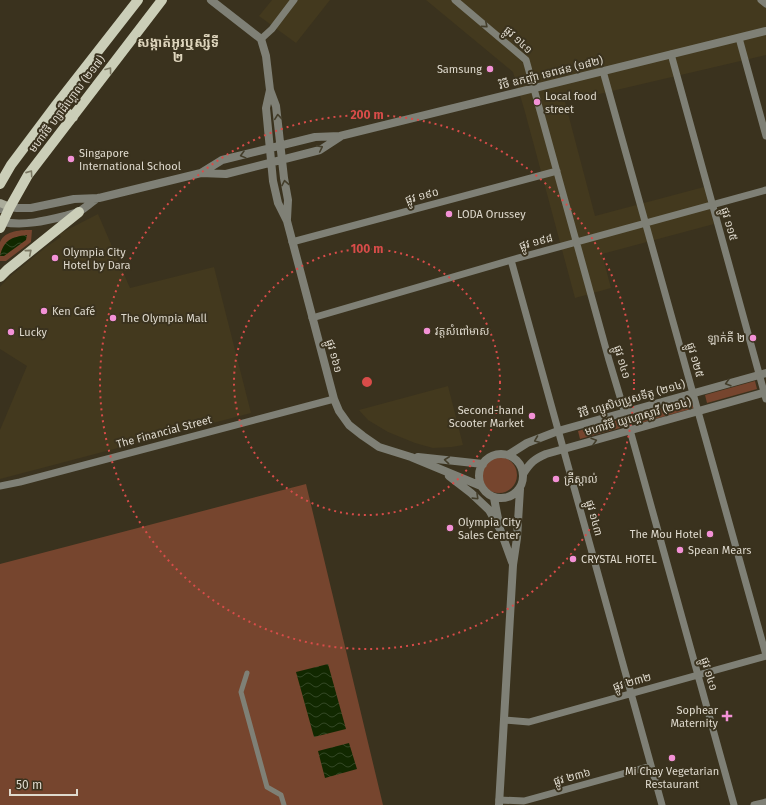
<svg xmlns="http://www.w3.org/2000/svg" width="766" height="805" font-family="'Fira Sans','Noto Sans Khmer',sans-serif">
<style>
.built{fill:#43391e}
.green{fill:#76452e}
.water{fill:url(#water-waves)}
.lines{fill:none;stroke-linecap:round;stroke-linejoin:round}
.pedestrian{stroke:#7f8076;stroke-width:5}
.minor{stroke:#7f8076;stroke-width:7}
.tertiary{stroke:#7f8076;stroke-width:8}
.secondary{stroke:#aaac9b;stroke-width:8}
.primary{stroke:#cbceb8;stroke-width:10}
.oneway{stroke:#443e2b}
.oneway2{stroke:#7b7863}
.ring{fill:none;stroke:#d84c49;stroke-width:2;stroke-dasharray:2 4}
.poi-dot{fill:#f391d6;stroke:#3a321e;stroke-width:1.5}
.labels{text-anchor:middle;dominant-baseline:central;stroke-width:4;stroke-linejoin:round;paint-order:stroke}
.street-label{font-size:11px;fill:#dfdace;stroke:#3a321e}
.poi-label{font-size:11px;fill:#dfdace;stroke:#3a321e;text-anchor:start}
.quarter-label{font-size:13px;font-weight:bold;fill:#ded5bd;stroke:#3a321e}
.centre{fill:#d84c49;stroke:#3a321e;stroke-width:2}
.ring-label{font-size:12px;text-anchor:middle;font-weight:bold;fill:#d84c49;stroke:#3a321e;stroke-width:4;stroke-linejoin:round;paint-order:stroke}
</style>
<defs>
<pattern id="water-waves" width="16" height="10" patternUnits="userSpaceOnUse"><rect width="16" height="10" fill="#112800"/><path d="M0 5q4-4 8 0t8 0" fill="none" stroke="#334724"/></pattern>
</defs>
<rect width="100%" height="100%" fill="#3a321e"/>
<!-- built -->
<path class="built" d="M272 0H330L296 43 259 16Z
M426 0H766V55L565 102 595 216 704 187 714 224 602 254 611 288 575 298 525 112 513 72Z
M98 214 130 288 214 267 251 413 0 479V430L27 366 0 349V287L7 279 46 247 61 237 59 234Z
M448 386 463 445 452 447 433 448 415 443 388 432 368 420 359 410Z"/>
<!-- green -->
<path class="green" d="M32 230 31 242 6 261H0C0 256 0 245 0 242 5 230 22 230 32 230Z
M755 381 757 389 707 403 705 395Z
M691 399 694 408 637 424 634 415Z
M618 420 620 428 580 439 578 431Z
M481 475a18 18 0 1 1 36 0a18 18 0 1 1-36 0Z
M306 484 383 805H0V564Z"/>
<!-- water -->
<path class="water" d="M27 235 26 240 4 256H0C4 240 11 237 27 235Z
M328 664 346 729 314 737 296 672Z
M349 743 357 769 325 778 318 751Z"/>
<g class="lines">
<!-- pedestrian -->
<path class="pedestrian" d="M247 673 241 692 267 787 281 795 284 805"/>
<!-- minor -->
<path class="minor" d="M455 0 526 60 609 360 630 430 734 805
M761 0 766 4
M739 38 766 136
M261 39 272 29 294 0
M671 54 766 399
M603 71 766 655
M292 242 557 171
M511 260 662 805
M312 318 511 260 766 190
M0 486 20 482 334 399
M504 720 529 722 766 656
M499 800 524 801 651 766
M754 805 766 802"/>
<!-- tertiary -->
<path class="tertiary" d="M211 0 261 39 266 56 270 90 276 106 284 178 288 200 287 219
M270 90 266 108 273 181 278 203 287 221 334 399 339 411 349 425 363 436 379 447 411 457 481 486
M201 173 222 160 315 137 340 136 766 31
M0 209 10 207 17 208H31L74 199 99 198 201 173 226 174 320 150 340 137
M3 222C24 226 45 221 65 216 70 214 76 213 80 211 86 207 92 202 98 198
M479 476a22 22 0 1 1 44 0a22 22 0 1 1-44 0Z
M508 455 527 443 558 431 766 373
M418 457 483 464
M523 474C530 463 534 459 546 454L766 392
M449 476 471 493 489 510 500 529
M494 498 500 529 512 562
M499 805 513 565 517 538 520 489"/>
<!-- secondary -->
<path class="secondary" d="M0 203 10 207"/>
<!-- primary -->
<path class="primary" d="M56 105 73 117
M0 184 11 165 56 105 138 0
M0 228 10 207 28 175 162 0
M0 277 7 270 79 212"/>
</g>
<!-- one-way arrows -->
<defs><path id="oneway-chevron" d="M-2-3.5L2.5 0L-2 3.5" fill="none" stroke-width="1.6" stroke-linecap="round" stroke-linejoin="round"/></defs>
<g class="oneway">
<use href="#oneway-chevron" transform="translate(485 25) rotate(40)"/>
<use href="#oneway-chevron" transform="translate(278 117) rotate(-96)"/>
<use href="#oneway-chevron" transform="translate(320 148) rotate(-26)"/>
<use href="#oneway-chevron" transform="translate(243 155) rotate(165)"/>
<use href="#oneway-chevron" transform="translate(285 183) rotate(-101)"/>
<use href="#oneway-chevron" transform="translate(728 383) rotate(164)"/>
<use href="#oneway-chevron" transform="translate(537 440) rotate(158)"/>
<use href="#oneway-chevron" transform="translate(594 441) rotate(-16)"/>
<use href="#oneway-chevron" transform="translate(447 460) rotate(-174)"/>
<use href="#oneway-chevron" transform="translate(476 497) rotate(44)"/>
</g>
<g class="oneway2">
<use href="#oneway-chevron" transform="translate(109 70) rotate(-53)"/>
<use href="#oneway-chevron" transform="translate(30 173) rotate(-55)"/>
<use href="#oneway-chevron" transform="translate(29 252) rotate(-40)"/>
</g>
<!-- distance rings -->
<g class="ring">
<circle cx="367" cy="382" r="133"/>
<circle cx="367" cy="382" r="267"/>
</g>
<!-- markers -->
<g class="poi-dot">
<circle cx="490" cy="69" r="4"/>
<circle cx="537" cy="102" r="4"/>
<circle cx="71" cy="159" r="4"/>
<circle cx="449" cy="214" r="4"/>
<circle cx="55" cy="258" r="4"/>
<circle cx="44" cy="311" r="4"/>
<circle cx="113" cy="318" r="4"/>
<circle cx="427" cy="331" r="4"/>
<circle cx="11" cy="332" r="4"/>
<circle cx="753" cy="338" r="4"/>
<circle cx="532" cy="416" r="4"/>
<circle cx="556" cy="479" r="4"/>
<circle cx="450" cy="528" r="4"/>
<circle cx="710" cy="534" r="4"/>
<circle cx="680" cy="550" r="4"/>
<circle cx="573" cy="559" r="4"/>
<path d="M725 710h4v4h4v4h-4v4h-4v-4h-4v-4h4z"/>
<circle cx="672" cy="758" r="4"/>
</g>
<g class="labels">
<!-- street labels -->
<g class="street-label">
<text transform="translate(518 40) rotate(43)">ផ្លូវ ១៤១</text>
<text transform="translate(551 73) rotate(-14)">វិថី ឧកញ៉ា ទេពផន (១៨២)</text>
<text transform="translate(67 104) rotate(-53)">មហាវិថី ហ្សាដឹហ្គោល (២១៧)</text>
<text transform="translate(422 196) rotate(-15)">ផ្លូវ ១៩០</text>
<text transform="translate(729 224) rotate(74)">ផ្លូវ ១១៥</text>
<text transform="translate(536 242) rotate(-15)">ផ្លូវ ១៩៨</text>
<text transform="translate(334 356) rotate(75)">ផ្លូវ ១៦១</text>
<text transform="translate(695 360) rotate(74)">ផ្លូវ ១២៥</text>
<text transform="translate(622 362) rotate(74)">ផ្លូវ ១៤១</text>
<text transform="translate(632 399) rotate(-16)">វិថី ហ្សូសិបប្រូសទីតូ (២១៤)</text>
<text transform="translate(638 417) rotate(-16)">មហាវិថី យូហ្គោស្លាវី (២១៤)</text>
<text transform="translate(164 432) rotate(-15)">The Financial Street</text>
<text transform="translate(594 518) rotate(75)">ផ្លូវ ១៤៣</text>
<text transform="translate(709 674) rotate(74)">ផ្លូវ ១៤១</text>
<text transform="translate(632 682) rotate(-16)">ផ្លូវ ២៣២</text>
<text transform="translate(572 777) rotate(-15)">ផ្លូវ ២៣៦</text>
</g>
<!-- poi labels -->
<g class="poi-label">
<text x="482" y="69" text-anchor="end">Samsung</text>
<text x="545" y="96">Local food<tspan x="545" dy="13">street</tspan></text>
<text x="79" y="153">Singapore<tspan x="79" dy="13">International School</tspan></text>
<text x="457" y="214">LODA Orussey</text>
<text x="63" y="252">Olympia City<tspan x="63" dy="13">Hotel by Dara</tspan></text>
<text x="52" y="311">Ken Café</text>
<text x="121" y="318">The Olympia Mall</text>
<text x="435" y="331">វត្តសំពៅមាស</text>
<text x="19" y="332">Lucky</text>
<text x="745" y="338" text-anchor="end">ឡាក់គី ២</text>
<text x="524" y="410" text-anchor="end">Second-hand<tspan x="524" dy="13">Scooter Market</tspan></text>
<text x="564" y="479">គ្រីស្តាល់</text>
<text x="458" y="522">Olympia City<tspan x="458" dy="13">Sales Center</tspan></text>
<text x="702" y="534" text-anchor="end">The Mou Hotel</text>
<text x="688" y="550">Spean Mears</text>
<text x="581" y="559">CRYSTAL HOTEL</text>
<text x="718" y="710" text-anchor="end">Sophear<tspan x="718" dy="13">Maternity</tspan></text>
<text x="672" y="771" text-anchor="middle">Mi Chay Vegetarian<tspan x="672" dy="13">Restaurant</tspan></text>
</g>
<!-- quarter labels -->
<g class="quarter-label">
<text x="178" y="42">សង្កាត់អូរឬស្សីទី<tspan x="178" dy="15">២</tspan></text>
</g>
</g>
<circle cx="367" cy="382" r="6" class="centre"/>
<g class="ring-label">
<text x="367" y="119">200 m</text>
<text x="367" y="253">100 m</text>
</g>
<!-- scale -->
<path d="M10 789v6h67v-6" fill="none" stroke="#dfdace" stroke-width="2"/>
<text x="16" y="789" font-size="12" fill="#dfdace" stroke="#3a321e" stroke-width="3" paint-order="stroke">50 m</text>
</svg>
